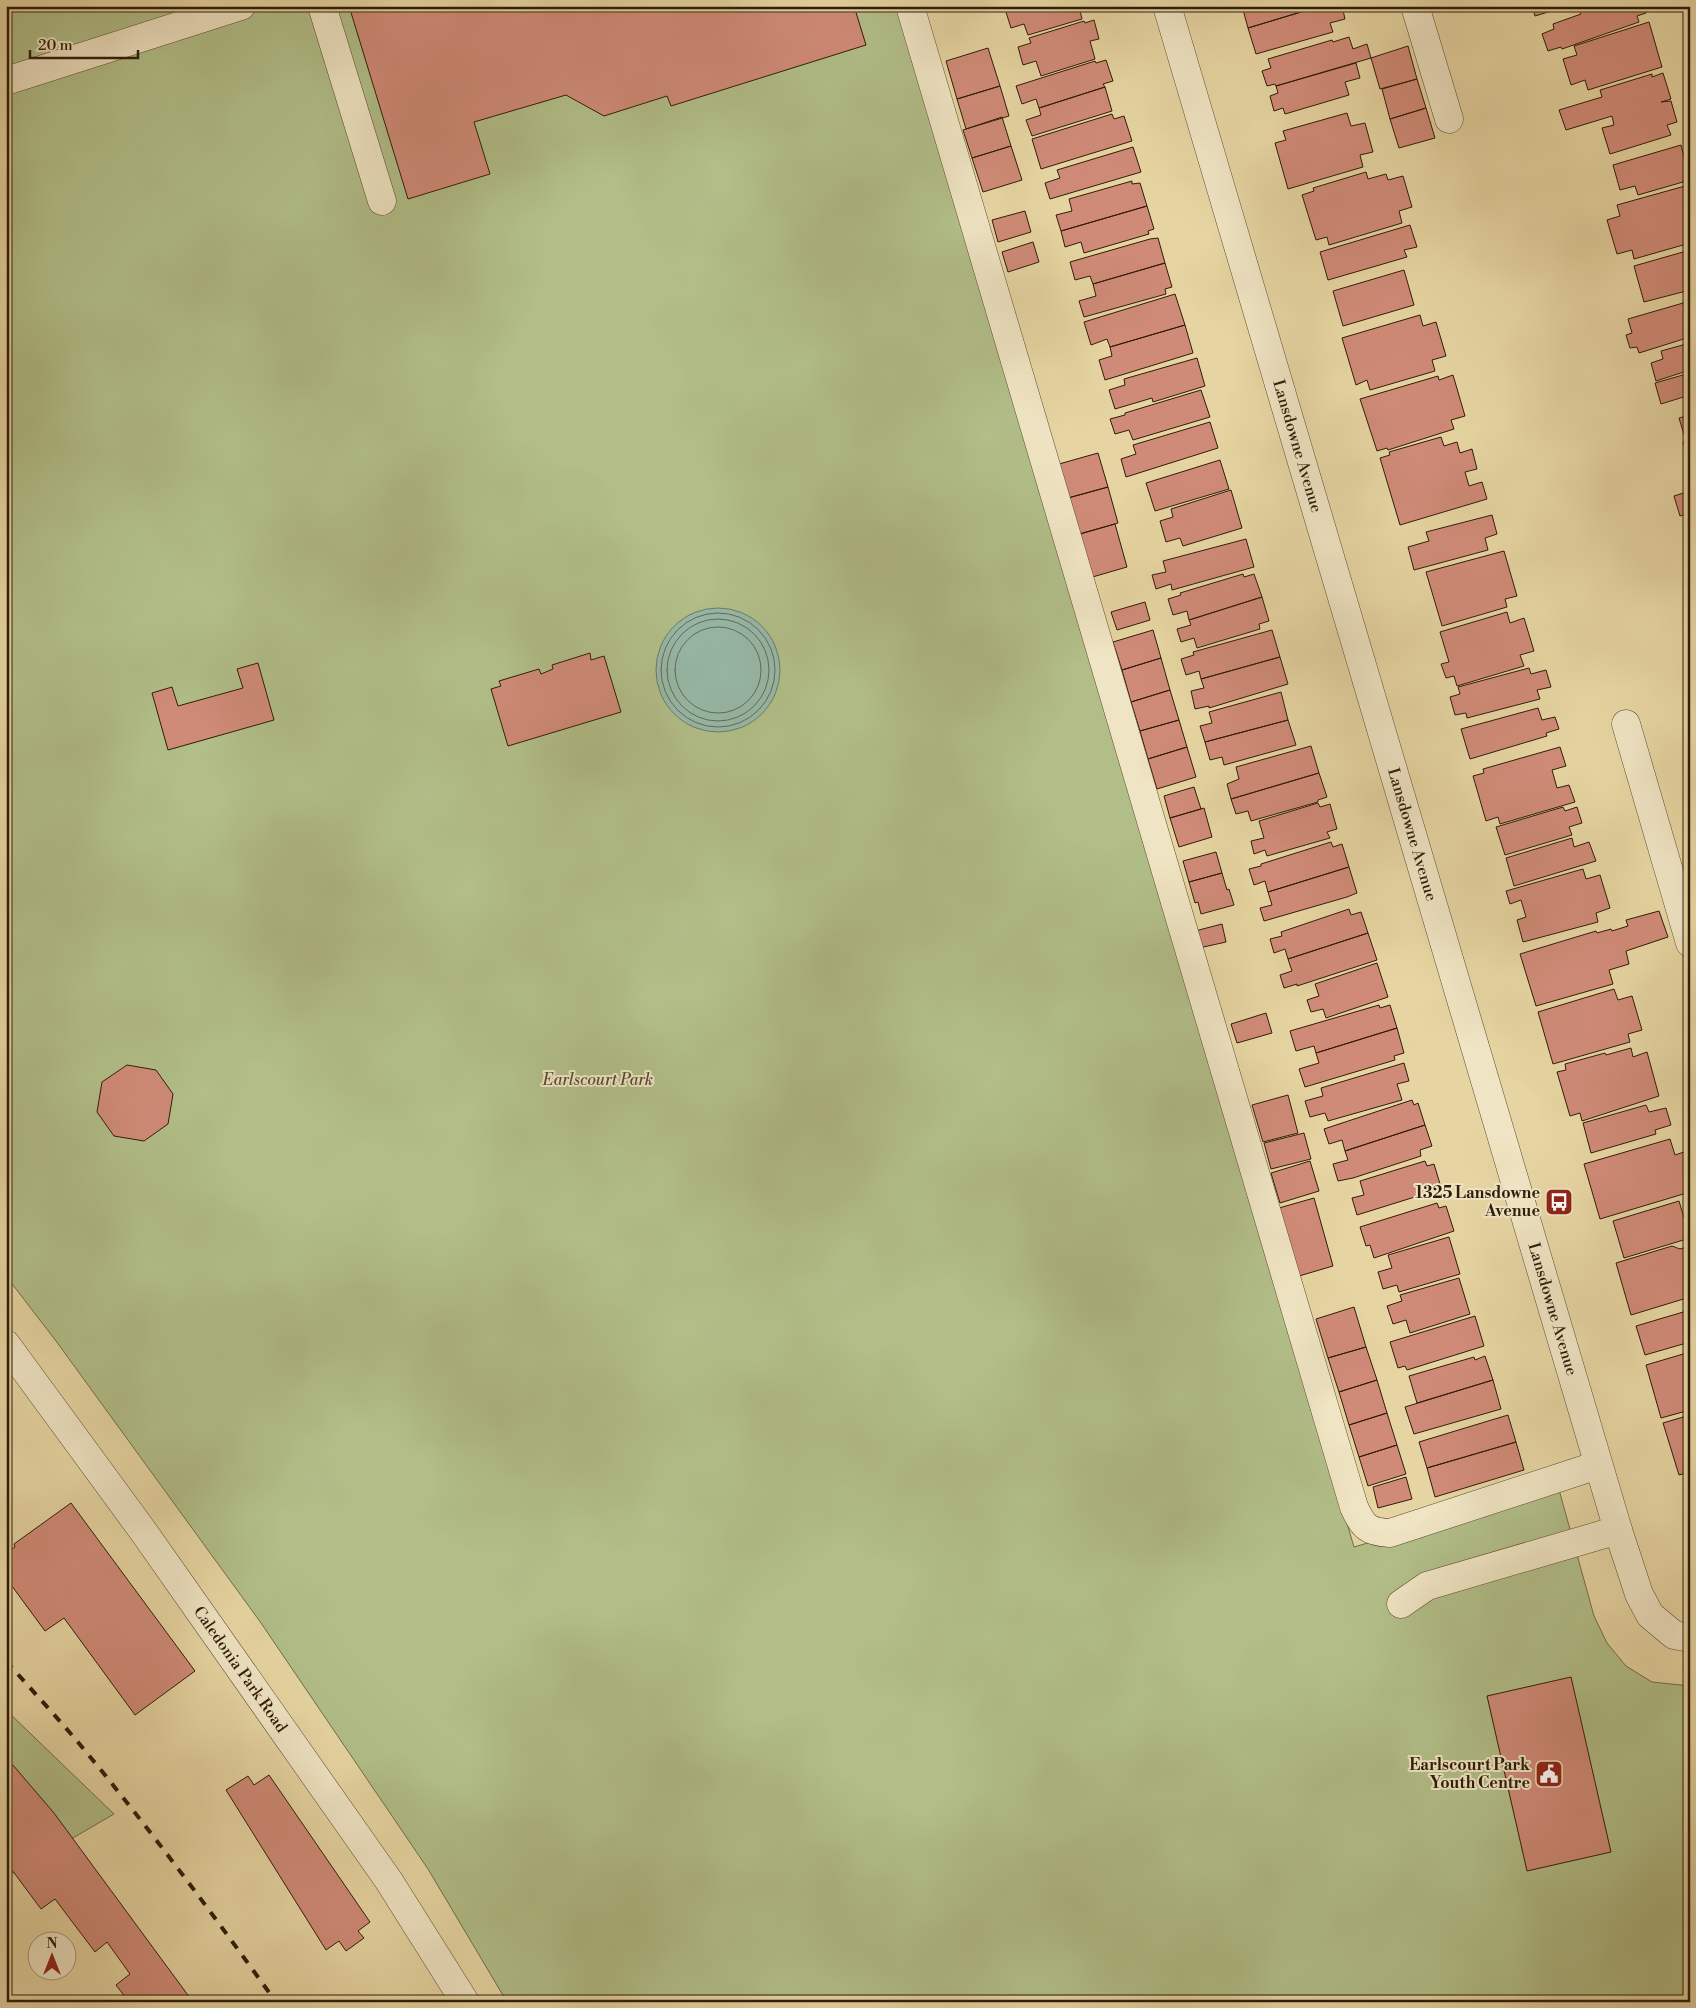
<svg xmlns="http://www.w3.org/2000/svg" width="1696" height="2008" font-family="'Libre Bodoni',serif">
<style>
.green{fill:#b1be88;stroke:#706d48}
.water{fill:#96b8a7;stroke:#6c7a68}
.lines{fill:none;stroke-linecap:round;stroke-linejoin:round}
.shore{stroke:#626a58;stroke-width:1}
.building{fill:#d08b78;stroke:#2e1c09}
.minor-casing{stroke:#5c4a2f;stroke-width:29}
.minor{stroke:#efe4c3;stroke-width:28}
.rail{stroke:#2e1c09;stroke-width:4;stroke-dasharray:9 9;stroke-linecap:butt}
.labels{text-anchor:middle;dominant-baseline:central;stroke-width:4;stroke-linejoin:round;paint-order:stroke}
.street-label{font-size:16px;fill:#2e1c09;stroke:#efe4c3}
.park-label{font-size:16px;font-style:italic;fill:#554d2f;stroke:#efe4c3}
.poi-label{font-size:16px;font-weight:bold;fill:#2e1c09;stroke:#efe4c3;text-anchor:end}
</style>
<rect width="100%" height="100%" fill="#e6d5a2"/>
<filter id="stains"><feTurbulence type="fractalNoise" baseFrequency=".004" numOctaves="4"/><feColorMatrix values="0 0 0 0 .2 0 0 0 0 .09 0 0 0 0 .02 0 0 0 .5 -.17"/></filter>
<radialGradient id="worn" r=".72"><stop offset=".6" stop-color="#630" stop-opacity="0"/><stop offset="1" stop-color="#630" stop-opacity=".3"/></radialGradient>
<!-- green -->
<path class="green" d="M6 6H899L1354 1547 1558 1486 1594 1616 1607 1643 1626 1666 1652 1682 1690 1686V2002H507L428 1869 261 1623 56 1341 6 1276Z
M6 1710 114 1814 6 1877Z"/>
<!-- water -->
<path class="water" d="M656 670a62 62 0 1 1 124 0a62 62 0 1 1-124 0Z"/>
<g class="lines">
<!-- shore -->
<path class="shore" d="M661 670a57 57 0 1 1 114 0a57 57 0 1 1-114 0Z
M667 670a51 51 0 1 1 102 0a51 51 0 1 1-102 0Z
M675 670a43 43 0 1 1 86 0a43 43 0 1 1-86 0Z"/>
</g>
<!-- building -->
<path class="building" d="M349 6H854L866 45 671 106 667 96 604 116 566 95 474 122 490 174 408 199Z
M1014 6H1079L1082 19 1028 35 1024 24 1011 28 1005 9Z
M1242 6H1321L1248 28Z
M1321 6H1342L1345 19 1330 23 1333 32 1256 54 1248 28Z
M1532 6H1568L1535 16Z
M1595 6H1644L1646 13 1637 16 1639 22 1562 49 1561 47 1548 51 1542 34 1554 29 1553 24 1581 14 1579 11Z
M1094 20 1099 39 1090 41 1095 59 1041 76 1036 61 1023 65 1018 47 1031 43 1029 38 1084 21 1085 23Z
M1649 22 1662 67 1588 90 1585 80 1571 85 1563 59 1577 55 1574 46Z
M1349 37 1353 49 1367 44 1371 58 1276 86 1275 84 1267 86 1262 71 1271 68 1268 59 1332 40 1333 42Z
M1408 46 1417 79 1380 89 1371 58Z
M988 48 1000 86 957 99 946 61Z
M1106 60 1113 81 1103 84 1105 87 1039 108 1036 99 1022 104 1016 86 1095 61 1096 63Z
M1356 63 1360 78 1345 82 1349 95 1285 114 1283 108 1274 111 1270 96 1278 93 1276 86Z
M1663 73 1671 99 1661 102 1671 101 1677 122 1667 125 1671 135 1610 154 1602 128 1614 125 1612 116 1566 130 1559 110 1602 97 1600 90 1652 74V77Z
M1417 79 1426 108 1390 119 1382 89Z
M1000 86 1009 116 966 129 957 99Z
M1105 87 1112 111 1032 136 1026 120 1041 115 1039 108Z
M1426 108 1435 138 1399 148 1390 119Z
M1347 113 1351 126 1365 123 1373 152 1360 155 1363 167 1288 189 1275 143 1286 140 1283 131Z
M1112 114 1114 119 1124 116 1132 141 1041 169 1032 139Z
M1002 117 1011 146 972 158 963 130Z
M1681 145 1690 180 1638 195 1635 186 1620 190 1613 165Z
M1011 146 1022 180 983 192 972 158Z
M1133 147 1141 172 1050 199 1045 183 1060 178 1057 170Z
M1366 172 1368 179 1386 174 1388 180 1403 176 1412 207 1399 211 1402 223 1329 245 1327 237 1316 240 1302 195 1314 191 1313 188Z
M1132 181V184L1140 183 1147 206 1061 231 1056 215 1072 211 1069 199Z
M1685 186 1690 200V243L1634 259 1632 250 1617 254 1607 220 1620 216 1617 205Z
M1147 206 1154 229 1148 231 1149 234 1084 253 1081 242 1065 247 1061 231Z
M1025 211 1031 232 998 242 992 220Z
M1410 225 1417 247 1404 250 1407 257 1328 280 1320 252Z
M1158 238 1165 263 1093 284 1090 276 1075 280 1070 262 1150 239Z
M1033 242 1039 262 1008 272 1002 252Z
M1690 250V290L1644 302 1634 266Z
M1165 263 1172 287 1165 289 1166 294 1084 317 1079 301 1096 296 1093 284Z
M1404 270 1414 305 1343 326 1333 291Z
M1175 294 1185 325 1110 347 1107 339 1091 345 1084 322Z
M1690 301V337L1639 353 1637 347 1630 348 1626 335 1632 333 1628 319Z
M1420 315 1423 326 1436 322 1446 356 1432 360 1435 371 1370 390 1367 380 1356 385 1342 338Z
M1185 325 1193 353 1105 380 1099 360 1112 356 1110 347Z
M1690 343V370L1656 381 1651 363 1663 359 1661 351Z
M1197 358 1205 386 1153 402 1152 398 1115 409 1109 390 1125 385 1124 379Z
M1690 373V395L1661 404 1655 383Z
M1453 375 1465 416 1451 420 1454 429 1388 450 1387 448 1377 451 1360 399 1438 376 1439 380Z
M1201 390 1210 417 1133 440 1129 430 1115 434 1110 419 1125 415V413Z
M1690 415V437L1685 438 1679 418Z
M1210 422 1218 448 1126 477 1121 459 1136 454 1133 445Z
M1441 437 1444 446 1457 442 1460 453 1472 449 1477 469 1465 472 1469 486 1482 482 1487 499 1400 525 1380 458 1390 455 1389 452Z
M1690 440V465L1683 442Z
M1098 453 1108 487 1068 498 1059 464Z
M1220 460 1229 489 1155 511 1146 483Z
M1108 487 1118 523 1079 534 1068 498Z
M1231 490 1242 528 1183 546 1180 538 1166 542 1160 521 1173 517 1171 509Z
M1690 491V513L1680 516 1674 496Z
M1492 515 1497 534 1485 538 1488 550 1414 570 1408 547 1429 541 1426 532Z
M1115 524 1127 567 1089 578 1077 535Z
M1246 539 1254 567 1172 590 1171 584 1156 589 1152 575 1166 572 1163 561Z
M1504 551 1517 596 1505 599 1507 607 1442 626 1426 572Z
M1243 574 1244 577 1254 574 1262 597 1189 620 1187 611 1173 615 1168 599 1181 595 1180 593Z
M1262 597 1269 621 1259 624 1260 629 1197 648 1194 638 1181 642 1177 629 1191 625 1189 620Z
M1145 602 1150 620 1117 630 1111 612Z
M1507 612 1510 623 1524 618 1534 651 1520 655 1524 666 1457 686 1454 676 1446 678 1441 664 1449 662 1440 632Z
M1153 630 1161 658 1122 670 1113 642Z
M1272 630 1280 657 1201 679 1199 671 1186 675 1181 659 1194 655 1193 652Z
M590 653 591 660 604 656 621 712 508 746 491 689 501 686 499 681 539 669 541 674 553 669 552 665Z
M1280 657 1288 684 1209 708V706L1195 709 1191 691 1204 688 1201 679Z
M1161 658 1170 690 1131 702 1122 670Z
M258 663 274 720 168 750 152 693 172 687 178 706 243 688 237 669Z
M1529 668 1531 674 1546 670 1551 687 1537 690 1540 699 1467 718 1466 713 1455 715 1450 697 1460 694 1458 687Z
M1170 690 1179 720 1140 731 1131 702Z
M1281 692 1288 720 1205 742 1200 726 1212 723 1209 712Z
M1538 708 1542 720 1555 717 1559 729 1546 733 1547 736 1470 759 1461 729Z
M1179 720 1187 747 1148 759 1140 731Z
M1288 720 1296 745 1224 765 1222 757 1210 760 1205 742Z
M1311 746 1319 773 1231 799 1227 784 1239 779 1236 767Z
M1187 747 1196 777 1157 789 1148 759Z
M1560 747 1566 766 1552 770 1557 788 1569 785 1575 802 1500 824 1498 817 1486 821 1473 776 1484 773 1483 769Z
M1319 773 1327 797 1318 800V802L1251 821 1248 811 1236 814 1231 799Z
M1194 787 1201 809 1170 818 1164 796Z
M1318 803 1320 807 1330 804 1337 829 1327 832 1330 838 1267 856 1265 850 1254 854 1251 841 1264 838 1259 821Z
M1563 807 1565 811 1577 807 1582 823 1569 827 1572 835 1505 855 1496 827Z
M1204 808 1212 837 1179 847 1170 818Z
M1572 838 1574 847 1589 842 1596 861 1514 886 1506 858Z
M1331 842 1333 847 1342 844 1349 867 1268 892 1265 881 1254 885 1249 869 1261 866V864Z
M1216 852 1222 873 1189 882 1183 861Z
M1349 867 1357 893 1347 897 1264 921 1260 908 1272 905 1268 892Z
M1583 869 1586 879 1600 875 1610 908 1596 913 1598 922 1523 942 1517 920 1526 917 1521 900 1510 904 1506 891Z
M1222 873 1227 890 1229 889 1234 905 1201 914 1198 902 1195 903 1189 882Z
M1349 909 1351 915 1361 912 1368 933 1288 959 1285 949 1274 953 1270 939 1282 936 1281 932Z
M1659 911 1668 937 1626 951 1629 964 1609 970 1613 984 1536 1006 1520 954 1596 931 1597 933 1611 929 1612 931 1628 926 1626 920Z
M1222 924 1226 942 1199 948 1195 931Z
M1368 933 1377 960 1297 986V984L1284 988 1280 975 1292 971 1288 959Z
M1377 963 1388 997 1326 1018 1323 1009 1311 1012 1307 1000 1319 996 1315 984Z
M1614 989 1618 1000 1632 996 1642 1030 1628 1034 1630 1042 1553 1064 1538 1012Z
M1379 1005 1380 1008 1390 1005 1397 1028 1316 1053 1314 1046 1296 1051 1290 1031Z
M1266 1013 1272 1033 1237 1043 1231 1024Z
M1397 1028 1404 1053 1394 1056 1395 1060 1305 1087 1299 1069 1319 1063 1316 1053Z
M1631 1048 1633 1057 1647 1052 1659 1096 1582 1121 1580 1113 1570 1116 1557 1072 1566 1070 1565 1064 1605 1053 1606 1055Z
M1404 1063 1409 1081 1397 1084 1402 1100 1328 1121 1325 1113 1310 1117 1305 1101 1323 1096 1321 1088Z
M127 1065 156 1070 173 1094 168 1124 144 1141 114 1136 97 1112 102 1082Z
M1288 1095 1298 1133 1263 1142 1252 1105Z
M1412 1100 1414 1105 1418 1103 1425 1125 1345 1151 1342 1140 1329 1144 1324 1129Z
M1646 1105 1649 1112 1666 1108 1671 1125 1655 1130 1656 1134 1591 1153 1583 1123Z
M1425 1125 1432 1146 1420 1150 1421 1156 1353 1178 1338 1181 1333 1164 1348 1160 1345 1151Z
M1304 1133 1311 1159 1271 1169 1264 1143Z
M1670 1139 1675 1155 1687 1151 1690 1161V1192L1600 1219 1584 1164Z
M1310 1161 1319 1191 1280 1203 1271 1173Z
M1425 1161 1427 1166 1434 1164 1440 1184 1433 1186 1434 1191 1357 1215 1352 1198 1364 1195 1360 1181Z
M1314 1198 1333 1266 1299 1276 1279 1208Z
M1679 1201 1690 1238 1624 1258 1613 1221Z
M1437 1203 1439 1208 1446 1206 1454 1231 1374 1258 1370 1245 1366 1246 1360 1227Z
M1449 1237 1460 1274 1399 1292 1397 1285 1383 1289 1378 1272 1392 1268 1388 1255Z
M1672 1246 1680 1249 1690 1246V1297L1631 1315 1616 1263Z
M1459 1278 1470 1314 1410 1333 1406 1320 1393 1324 1387 1306 1402 1301 1400 1295Z
M1354 1307 1366 1347 1328 1358 1316 1319Z
M1690 1310V1342L1645 1355 1636 1326Z
M1475 1316 1484 1346 1407 1370 1405 1366 1398 1368 1390 1342Z
M1366 1347 1377 1380 1339 1392 1328 1358Z
M1690 1352V1410L1661 1418 1646 1365Z
M1485 1356 1493 1380 1417 1403 1409 1376 1474 1357 1475 1360Z
M1377 1380 1387 1413 1349 1425 1339 1392Z
M1493 1380 1501 1409 1414 1434 1405 1407Z
M1387 1413 1397 1445 1359 1457 1349 1425Z
M1508 1415 1516 1442 1427 1468 1419 1442Z
M1690 1415V1472L1679 1475 1663 1423Z
M1516 1442 1524 1470 1435 1497 1427 1468Z
M1397 1445 1406 1474 1368 1486 1359 1457Z
M1406 1477 1412 1499 1378 1508 1373 1487Z
M1690 1484V1501L1685 1486Z
M71 1503 195 1671 135 1715 64 1618 45 1631 6 1578V1553L15 1547 14 1544Z
M1571 1677 1611 1852 1527 1871 1487 1696Z
M6 1757 54 1813 193 2002H129L116 1985 130 1974 107 1942 95 1952 55 1899 41 1909 6 1862Z
M269 1775 370 1922 358 1931 364 1938 346 1951 339 1941 326 1950 226 1790 248 1776 254 1785Z"/>
<g class="lines">
<defs>
<g id="minor">
<path d="M322 6 382 201"/>
<path d="M910 6 1354 1507C1363 1527 1368 1532 1390 1533L1598 1465"/>
<path id="s1" d="M1167 6 1618 1530 1639 1594 1650 1615 1674 1635 1690 1638"/>
<path d="M1415 6 1449 119"/>
<path d="M6 81 241 6"/>
<path d="M1626 724 1690 943"/>
<path id="s2" d="M6 1344 143 1531 389 1881 465 2002"/>
<path d="M1401 1604 1427 1586 1618 1530"/>
</g>
</defs>
<!-- minor casing -->
<use href="#minor" class="minor-casing"/>
<!-- minor -->
<use href="#minor" class="minor"/>
<!-- rail -->
<path class="rail" d="M6 1661C30 1688 54 1714 77 1741 147 1825 212 1913 276 2002"/>
</g>
<!-- icons -->
<defs>
<symbol id="bus-square" viewBox="-11 -11 22 22"><rect x="-9" y="-9" width="18" height="18" rx="4" fill="#8f2418" stroke="#efe4c3"/><path d="M-5-6H5V4H4V6H2V4H-2V6H-4V4H-5ZM-3.5-4V0h7V-4ZM-3.5 1.2v1.5H-2V1.2ZM2 1.2v1.5H3.5V1.2Z" fill="#fff"/></symbol>
<symbol id="civic-square" viewBox="-11 -11 22 22"><rect x="-9" y="-9" width="18" height="18" rx="4" fill="#8f2418" stroke="#efe4c3"/><path d="M-.6-6.5H3V-4.5H.6V-3L4-1V1h2V6H-6V1h2V-1L-.6-3ZM-1.2 2.5V6h2.4V2.5Z" fill="#fff"/></symbol>
</defs>
<g fill-rule="evenodd">
<use href="#bus-square" x="1543" y="1186" width="32" height="32"/>
<use href="#civic-square" x="1533" y="1758" width="32" height="32"/>
</g>
<g class="labels">
<!-- street labels -->
<g class="street-label">
<text stroke="none"><textPath href="#s1" startOffset="459">Lansdowne Avenue</textPath></text>
<text stroke="none"><textPath href="#s1" startOffset="864">Lansdowne Avenue</textPath></text>
<text stroke="none"><textPath href="#s1" startOffset="1359">Lansdowne Avenue</textPath></text>
<text stroke="none"><textPath href="#s2" startOffset="401">Caledonia Park Road</textPath></text>
</g>
<!-- park labels -->
<g class="park-label">
<text x="598" y="1080">Earlscourt Park</text>
</g>
<!-- poi labels -->
<g class="poi-label">
<text x="1540" y="1193">1325 Lansdowne<tspan x="1540" dy="18">Avenue</tspan></text>
<text x="1530" y="1765">Earlscourt Park<tspan x="1530" dy="18">Youth Centre</tspan></text>
</g>
</g>
<!-- margin -->
<rect width="1696" height="2008" fill="none" stroke="#e6d5a2" stroke-width="25"/>
<rect x="8" y="8" width="1681" height="1993" fill="none" stroke="#2e1c09" stroke-width="2.5"/>
<rect x="12" y="12" width="1671" height="1983" fill="none" stroke="#2e1c09"/>
<!-- north arrow -->
<g transform="translate(52 1956)"><circle r="24" fill="#efe4c3" stroke="#a29479"/>
<path d="M0-4L9 19L0 12L-9 19Z" fill="#8f2418"/>
<text y="-8" font-size="14" font-weight="bold" text-anchor="middle" fill="#2e1c09">N</text>
</g>
<!-- scale -->
<path d="M30 50v8h108v-8" fill="none" stroke="#2e1c09" stroke-width="2.5"/>
<text x="38" y="50" font-size="15" fill="#2e1c09" stroke="#efe4c3" stroke-width="4" paint-order="stroke">20 m</text>
<rect width="100%" height="100%" filter="url(#stains)"/>
<rect width="100%" height="100%" fill="url(#worn)"/>
</svg>
